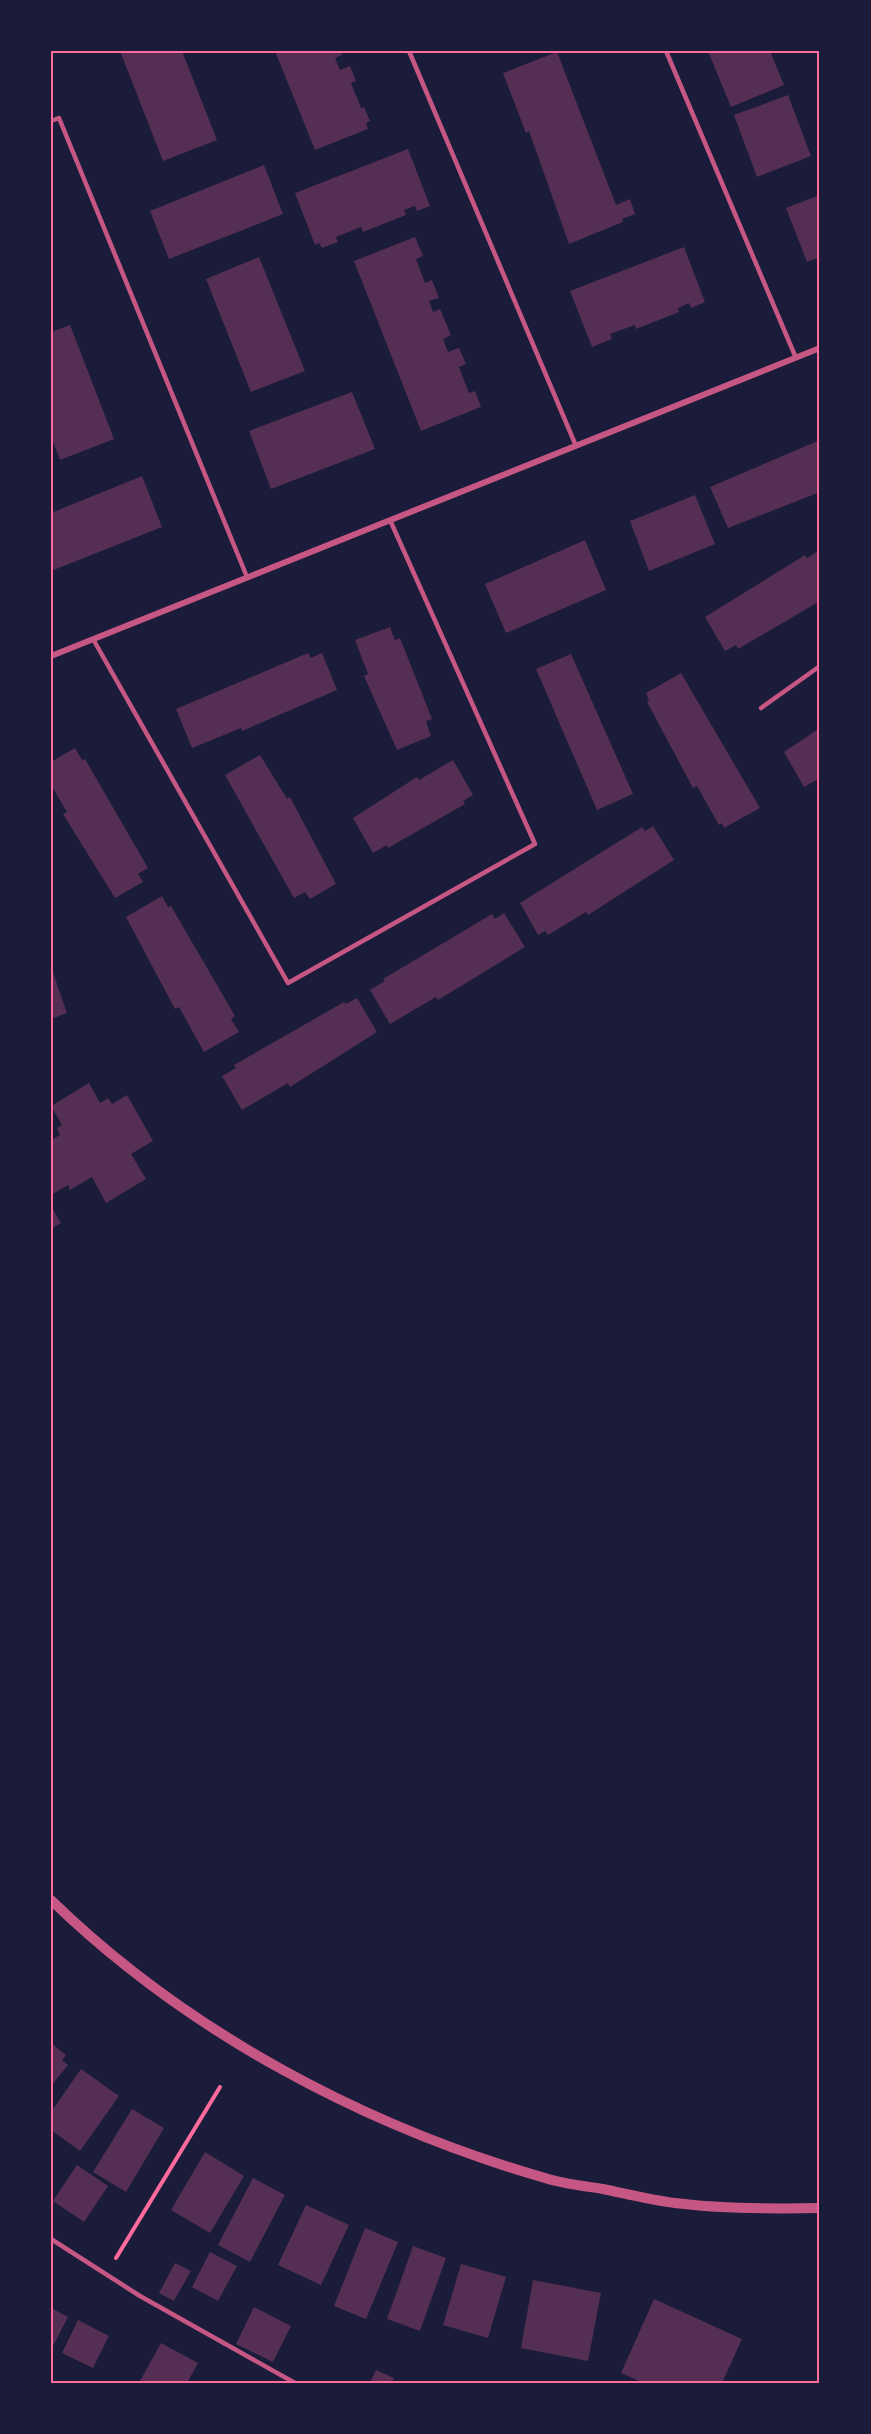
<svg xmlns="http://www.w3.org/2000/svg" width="871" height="2434" font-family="Figtree,sans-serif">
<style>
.building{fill:#542f53}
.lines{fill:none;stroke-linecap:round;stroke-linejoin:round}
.path{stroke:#ff6b9d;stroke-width:4}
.service{stroke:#c65784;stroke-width:4.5}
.minor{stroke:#c65784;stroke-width:6}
.tertiary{stroke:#c65784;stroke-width:10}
.neatline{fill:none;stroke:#ff6b9d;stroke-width:2}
</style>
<rect width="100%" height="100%" fill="#1b1b3a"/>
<!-- building -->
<path class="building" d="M120 51H182L217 140 163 161Z
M275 51H341L342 55 335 58 340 70 350 66 356 81 351 83 361 108 364 107 370 121 366 123 368 129 315 150Z
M708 51H770L784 85 731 107Z
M557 52 616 205 630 199 635 214 622 219 623 222 569 244 529 131 526 133 503 73Z
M788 95 811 156 757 177 734 115Z
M408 149 430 206 417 211 415 206 404 210 406 215 363 232 361 227 336 237 338 242 322 248 319 243 315 245 295 193Z
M264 165 283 214 169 259 150 211Z
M820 195V257L807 262 786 208Z
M415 237 423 256 416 259 425 283 432 280 439 298 429 301 433 312 440 309 451 335 443 339 448 352 459 348 466 364 459 367 469 393 475 391 481 407 421 431 354 261Z
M684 247 705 302 691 308 689 303 678 308 679 312 636 329 635 325 610 334 612 339 592 347 570 291Z
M259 257 305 371 251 392 206 279Z
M70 325 114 439 60 460 51 436V332Z
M352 392 375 449 271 489 249 431Z
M820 440V492L728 528 710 487Z
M142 476 162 527 51 571V513Z
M695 495 715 544 649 571 630 521Z
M585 540 606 590 506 633 485 584Z
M820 550V601L738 649 736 645 725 651 705 617 805 555 807 558Z
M390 627 395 640 400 638 432 719 426 721 431 736 397 750 364 676 368 674 355 640Z
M308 653 311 658 322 653 337 690 242 731 241 728 192 748 176 709Z
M571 654 633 794 597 810 536 669Z
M681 673 760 808 724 828 722 823 719 825 697 786 693 788 647 702 649 700 646 693Z
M820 728V778L804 787 784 752Z
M75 748 82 760 85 759 148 868 138 874 143 882 115 898 63 814 67 812 51 785V762Z
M260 755 287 799 290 797 336 884 310 899 305 892 294 898 225 775Z
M453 760 473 795 463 801 465 804 388 848 387 845 373 853 353 818 417 777 419 780Z
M653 826 674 860 588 915 586 912 548 935 545 931 538 935 520 903 642 827 645 831Z
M162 896 168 907 171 906 235 1016 231 1019 239 1032 204 1052 179 1007 175 1009 126 917Z
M504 913 525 947 438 1000 436 997 390 1024 370 990 385 981 383 979 492 914 495 919Z
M51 967 67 1013 51 1019Z
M357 998 377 1032 290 1087 288 1083 242 1110 222 1076 236 1068 234 1065 344 1002 346 1004Z
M89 1083 100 1103 108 1098 112 1104 127 1095 153 1141 131 1154 146 1179 106 1203 92 1177 70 1190 68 1185 51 1195V1140L60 1135 57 1128 62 1125 51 1106Z
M51 1206 61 1223 51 1229Z
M51 2043 66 2055 62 2060 68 2065 51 2086Z
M81 2069 119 2096 80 2151 51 2130V2112Z
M132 2109 164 2128 126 2192 93 2172Z
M205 2152 244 2176 210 2233 171 2210Z
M77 2165 108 2186 84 2222 53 2201Z
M253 2178 285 2195 250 2262 218 2245Z
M306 2205 349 2225 321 2285 278 2265Z
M365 2228 398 2242 366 2319 334 2306Z
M413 2246 446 2258 420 2331 387 2319Z
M210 2252 237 2266 218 2301 192 2287Z
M175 2263 191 2271 174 2301 159 2293Z
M461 2264 506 2277 488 2338 443 2325Z
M533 2280 601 2293 588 2361 521 2348Z
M654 2299 742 2339 722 2383H644L621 2373Z
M254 2307 291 2326 273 2362 236 2344Z
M51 2308 68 2317 51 2350Z
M78 2320 109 2336 93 2368 62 2353Z
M161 2343 198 2363 187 2383 140 2381Z
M376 2370 394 2378 392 2383H370Z"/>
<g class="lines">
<!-- path -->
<path class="path" d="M116 2258 220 2087"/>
<!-- service -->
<path class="service" d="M409 51 576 446
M666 51 796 358
M51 121 59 118 247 577
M93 639 288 983 535 844 390 520
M761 708 820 666
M51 2239 140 2296 295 2383"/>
<!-- minor -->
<path class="minor" d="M51 656 820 348"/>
<!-- tertiary -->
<path class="tertiary" d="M51 1900C187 2032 364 2126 545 2178 564 2184 584 2186 603 2189 627 2194 651 2200 675 2203 722 2209 772 2209 820 2208"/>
</g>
<!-- border -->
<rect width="871" height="2434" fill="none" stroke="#1b1b3a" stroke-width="105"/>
<rect x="52" y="52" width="766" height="2330" class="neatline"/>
</svg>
